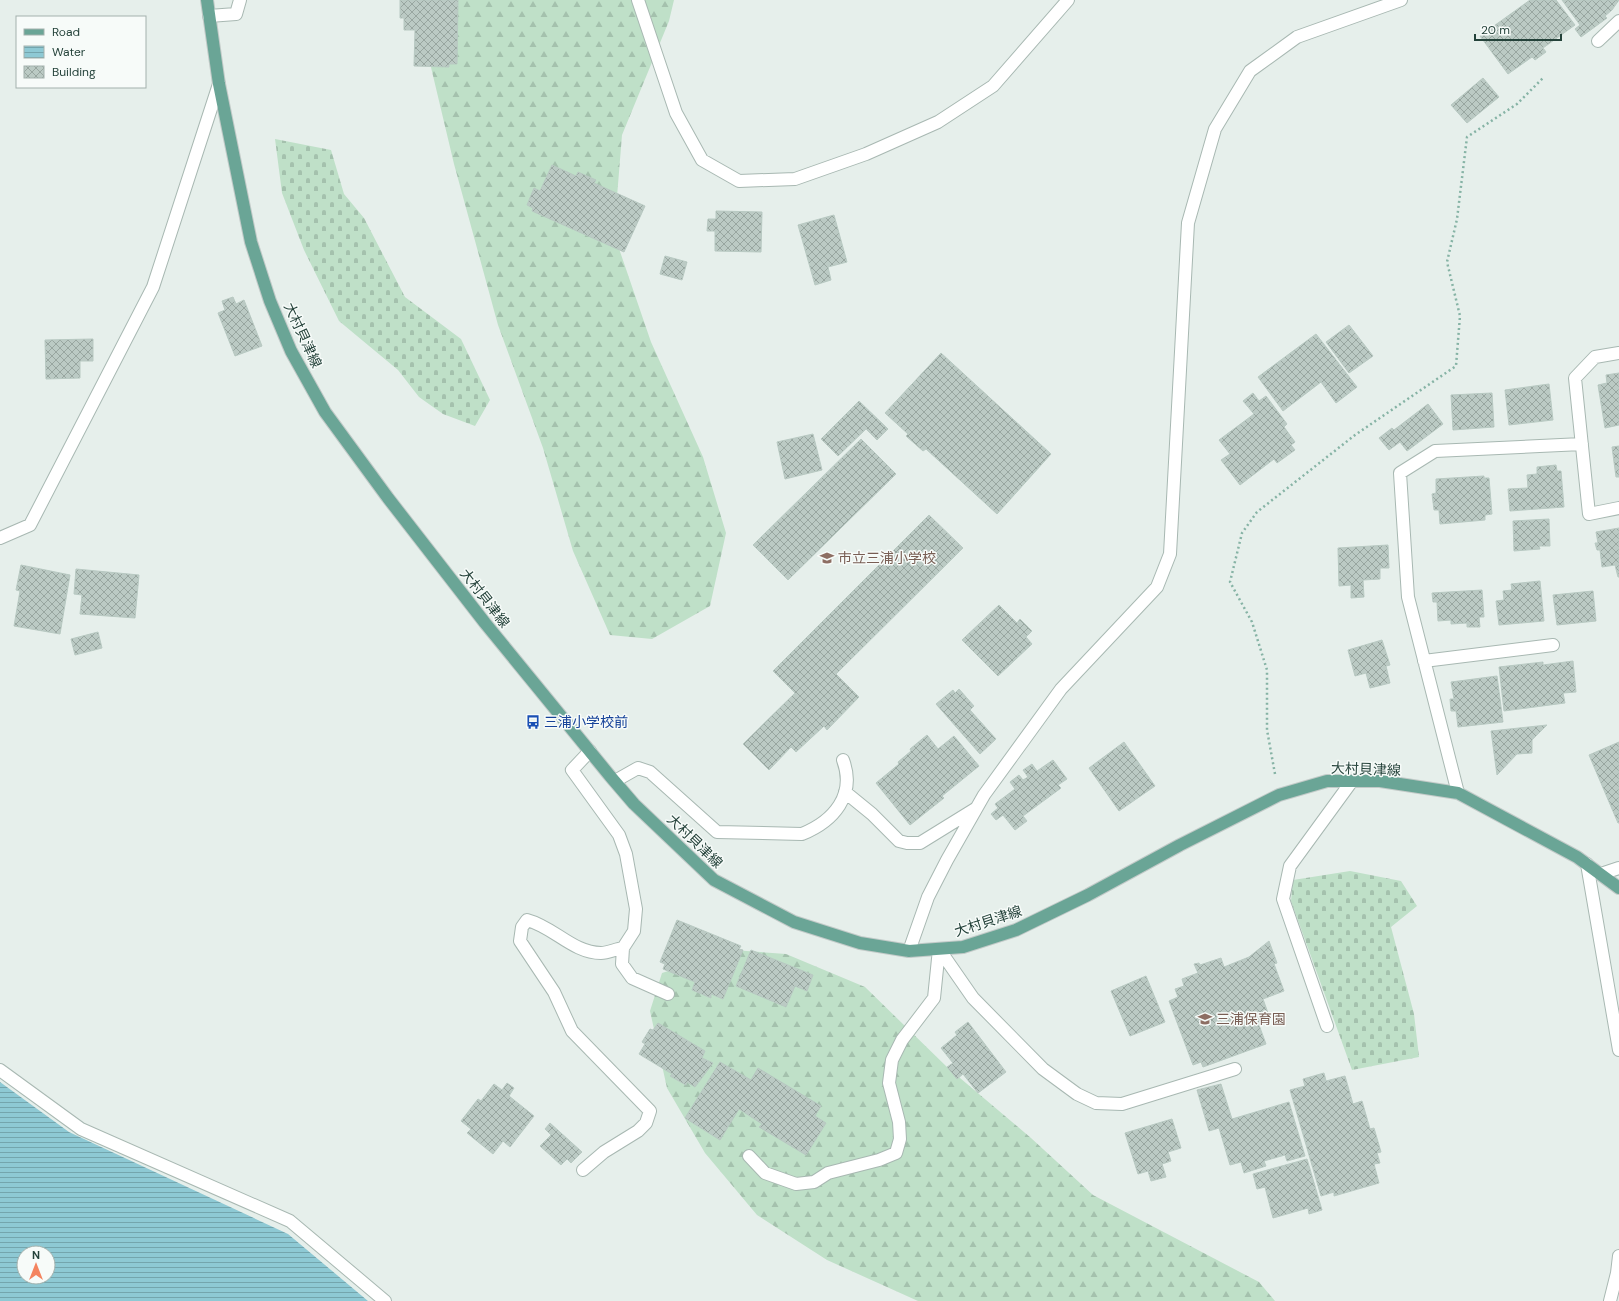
<svg xmlns="http://www.w3.org/2000/svg" width="1619" height="1301" font-family="'DM Sans','Noto Sans JP',sans-serif">
<style>
.forest{fill:url(#forest-firs)}
.cemetery{fill:url(#cemetery-stones)}
.water{fill:url(#water-rules);fill-rule:evenodd}
.building{fill:url(#building-cross-hatch);stroke:#b8c9c2}
.lines{fill:none;stroke-linecap:round;stroke-linejoin:round}
.minor-casing{stroke:#a8b8b2;stroke-width:14}
.major-casing{stroke:#c2cac8;stroke-width:14}
.path{stroke:#86b3a5;stroke-width:2.5;stroke-dasharray:2 3;stroke-linecap:butt}
.minor{stroke:#fff;stroke-width:12}
.major{stroke:#6aa596;stroke-width:12}
.labels{text-anchor:middle;dominant-baseline:central;stroke-width:3;stroke-linejoin:round;paint-order:stroke}
.street-label{font-size:14px;fill:#24423a;stroke:#f7fbf9}
.education-label{font-size:14px;fill:#785e54;stroke:#f7fbf9;text-anchor:start}
.transit-label{font-size:14px;fill:#164399;stroke:#f7fbf9;text-anchor:start}
</style>
<defs>
<pattern id="forest-firs" width="22" height="20" patternUnits="userSpaceOnUse"><rect width="22" height="20" fill="#bfe0c8"/><path d="M5 1l3.5 6h-7zM16 11l3.5 6h-7z" fill="#a4c1ad"/></pattern>
<pattern id="cemetery-stones" width="16" height="16" patternUnits="userSpaceOnUse"><rect width="16" height="16" fill="#bfe0c8"/><path d="M2 7V4a2 2 0 0 1 4 0v3zM10 15v-3a2 2 0 0 1 4 0v3z" fill="#a4c1ad"/></pattern>
<pattern id="water-rules" width="6" height="5" patternUnits="userSpaceOnUse"><rect width="6" height="5" fill="#8ec9d4"/><path d="M0 2.5h6" fill="none" stroke="#74a5ad"/></pattern>
<pattern id="building-cross-hatch" width="8" height="8" patternUnits="userSpaceOnUse"><rect width="8" height="8" fill="#bbcac4"/><path d="M0 0l8 8M0 8l8-8" fill="none" stroke="#98a6a0"/></pattern>
</defs>
<rect width="100%" height="100%" fill="#e6efeb"/>
<!-- forest -->
<path class="forest" d="M415 0H674L669 21 622 135 614 234 651 342 703 457 726 533 710 606 652 639 610 635 573 551 543 448 498 325 454 164Z
M733 950 786 954 865 987 947 1067 1031 1138 1093 1195 1259 1282 1275 1301H918L827 1260 757 1215 705 1153 667 1088 650 1011 662 973Z"/>
<!-- cemetery -->
<path class="cemetery" d="M275 139 331 150 344 194 364 218 405 297 461 339 490 400 475 426 443 414 419 397 398 370 339 321 304 250 282 193Z
M1350 871 1401 881 1417 906 1391 927 1414 1014 1419 1057 1352 1070 1291 901 1293 880Z"/>
<!-- water -->
<path class="water" d="M0 1082 69 1132 288 1234 368 1301H0ZM24 1253H48V1277H24Z"/>
<!-- building -->
<path class="building" d="M400 0H458L457 64H449V67L414 66 415 30H404V18H400Z
M1530 0H1556L1575 25 1543 48 1546 52 1535 60 1532 57 1508 74 1480 36Z
M1562 0H1619L1612 10 1605 16 1607 18 1581 37 1575 29 1580 25Z
M1483 78 1499 97 1467 123 1451 105Z
M552 165 576 176 578 172 596 180 594 183 645 206 624 252 532 211 533 208 527 205 534 188 540 191Z
M716 211 762 212 761 252 715 251V231H707L708 219H716Z
M834 215 847 262 828 267 831 280 815 285 798 225Z
M665 256 687 262 682 280 660 274Z
M233 297 236 304 244 300 262 346 235 356 218 313 225 310 222 301Z
M1349 325 1373 356 1349 373 1326 342Z
M1316 334 1357 387 1336 403 1321 382 1283 411 1258 377Z
M93 339V361H80V378L46 379 45 340Z
M941 353 1051 454 997 514 926 449 923 451 906 436 908 434 885 413Z
M1619 373V425L1605 428 1598 385 1607 383 1606 375Z
M1549 384 1553 420 1509 425 1505 390Z
M1253 393 1259 401 1266 396 1287 424 1284 427 1295 442 1291 445 1295 450 1277 463 1274 459 1240 485 1221 460 1230 454 1219 440 1254 414 1243 401Z
M1492 393 1494 427 1453 430 1451 395Z
M859 401 888 429 877 440 866 429 838 456 821 439Z
M1428 404 1443 424 1407 451 1400 442 1389 450 1379 438 1392 428 1394 430Z
M813 434 822 470 785 479 777 442Z
M861 439 896 474 788 580 753 545Z
M1619 446V477H1616L1612 447Z
M1556 465 1557 471H1561L1564 507 1510 511 1508 489 1528 488 1527 475 1537 474V467Z
M1484 476V478H1489L1492 514 1485 515V520L1440 524 1439 510H1434L1432 494 1436 493V479Z
M929 515 963 548 836 674 859 697 827 730 824 726 796 752 791 747 769 770 743 744 795 693 773 671Z
M1549 519 1550 546H1539L1540 549 1514 551 1513 521Z
M1619 528V577H1618L1615 565 1602 567 1600 550H1597L1595 543H1598L1596 532Z
M1388 545 1389 568H1380V579L1363 580 1364 597 1351 598V585L1339 586 1338 548Z
M21 565 70 575 60 634 14 626 20 591 16 590Z
M76 569 139 575 135 618 80 614 82 595 74 594Z
M1540 581 1544 621 1499 625 1496 601 1504 600 1503 591 1512 590 1511 584Z
M1482 590 1484 617H1479L1480 627H1467V623L1451 624V620L1438 621 1437 602H1433L1432 593Z
M1593 591 1596 621 1557 625 1553 595Z
M999 605 1017 623 1020 619 1032 631 1026 637 1032 644 998 676 962 640Z
M98 632 102 648 75 655 71 639Z
M1382 640 1390 665 1386 666 1390 683 1370 688 1366 673 1355 676 1348 650Z
M1573 661 1576 692 1563 693 1565 703 1504 711 1499 667 1543 662V665Z
M1497 676 1503 722 1458 727 1456 711H1451L1450 699H1454L1451 682Z
M959 689 974 706 970 710 996 739 980 754 936 704 953 690 955 693Z
M1547 725 1532 740V753L1517 754 1497 775 1491 731Z
M927 735 938 749 954 736 979 766 942 796 944 798 910 825 876 783 899 764 898 762 911 751 910 749Z
M1124 742 1155 786 1119 811 1089 768Z
M1619 742V823H1618L1589 755Z
M1053 760 1067 779 1058 785 1061 788 1023 816 1027 821 1015 830 1003 815 996 820 991 814 998 808 995 804 1015 789 1010 782 1019 775 1023 780 1028 777 1023 770 1032 764 1037 771Z
M677 920 741 946 739 949 743 950 723 999 711 994V998L692 990 695 982 663 969 665 964 660 962Z
M1269 941 1277 963 1274 964 1284 991 1263 999 1268 1013 1263 1014 1266 1022 1259 1025 1266 1044 1203 1067 1201 1062 1193 1065 1169 1001 1178 997 1175 989 1184 986 1182 979 1198 973 1194 964 1199 963 1200 965 1221 958 1224 967 1249 957Z
M751 950 813 975 807 991 795 986 786 1007 736 986Z
M1146 976 1165 1022 1130 1036 1111 991Z
M968 1022 1006 1072 978 1093 963 1074 957 1079 947 1067 953 1063 941 1048 957 1035 955 1032Z
M658 1023 705 1051 702 1058 713 1063 695 1087 687 1082 686 1085 670 1076 672 1074 639 1054 645 1044 642 1042 650 1029 653 1030Z
M720 1062 751 1080 758 1068 821 1106 815 1116 826 1123 806 1155 759 1127 762 1124 739 1109 720 1140 685 1118Z
M1324 1073 1326 1081 1345 1076 1353 1104 1362 1101 1370 1129 1374 1128 1381 1152 1377 1153 1380 1163 1374 1164 1379 1183 1334 1196V1192L1321 1196 1290 1090 1305 1086 1303 1079Z
M507 1083 514 1088 509 1096 534 1116 510 1147 503 1141 493 1154 467 1133 471 1129 461 1121 478 1099 481 1101 494 1084 502 1090Z
M1221 1084 1232 1119 1289 1102 1305 1156 1287 1161 1285 1155 1264 1161 1266 1166 1244 1173 1241 1162 1230 1165 1219 1128 1209 1131 1197 1090Z
M1172 1119 1181 1148 1168 1152 1171 1161 1162 1164 1166 1177 1151 1181 1148 1171 1138 1174 1125 1133Z
M550 1123 582 1152 571 1163 567 1159 561 1165 540 1146 551 1135 545 1129Z
M1307 1159 1322 1210 1309 1214 1308 1208 1273 1218 1265 1187 1257 1189 1253 1174Z"/>
<g class="lines">
<defs>
<path id="minor" d="M638 0 676 113 702 160 739 181 795 179 866 154 938 122 993 86 1068 0
M209 16 236 14 240 0
M1598 41 1619 21
M1619 353 1595 357 1575 378 1589 514 1619 508
M0 538 30 525 153 287 219 84
M1424 661 1553 645
M590 751 572 770 619 835 626 854 636 909 634 931 623 948 622 964 632 978 668 994
M615 781 638 768 650 772 717 832 802 834C834 821 856 795 843 760
M845 792 872 814 899 841 907 843H920L975 809
M1458 793 1408 597 1400 473 1435 451 1582 444
M1587 864 1619 1050
M1601 874 1619 868
M939 949 973 998 1043 1069 1077 1094 1096 1103 1122 1104 1235 1069
M909 951 928 897 947 860 984 795 1061 689 1157 587 1170 554 1188 223 1215 129 1250 71 1297 37 1401 0
M1327 1026 1283 899 1290 866 1352 781
M0 1070 81 1129 290 1221 385 1301
M749 1156 765 1173 796 1184 814 1182 828 1173 879 1160 896 1153 900 1139 899 1122 889 1083 892 1060 902 1040 934 998 939 949
M583 1170 604 1152 638 1131 646 1123 650 1111 572 1031 554 992 520 941 522 927 527 920C554 927 573 953 601 953 608 953 616 949 623 948
M1619 1256 1617 1273 1619 1278
M1610 1301 1617 1273"/>
<path id="major" d="M207 0 219 84 251 242 270 301 291 351 325 412 388 498 485 623 610 776 634 804 714 880 794 922 860 943 909 951 963 947 1016 930 1088 895 1180 845 1279 795 1327 781H1380L1458 793 1577 857 1619 888"/>
</defs>
<!-- minor casing -->
<use href="#minor" class="minor-casing"/>
<!-- major casing -->
<use href="#major" class="major-casing"/>
<!-- path -->
<path class="path" d="M1275 774 1267 730V670L1252 622 1230 582 1242 533 1257 512 1355 435 1456 366 1460 316 1447 262 1457 219 1467 137 1517 104 1543 78"/>
<!-- minor -->
<use href="#minor" class="minor"/>
<!-- major -->
<use href="#major" class="major"/>
</g>
<!-- icons -->
<defs>
<symbol id="school-bare" viewBox="-9 -9 18 18"><path d="M0-5L7-2L0 1L-7-2ZM-4 1L0 2.5L4 1V4Q0 6-4 4Z" fill="#8d6e63" stroke="#f7fbf9" stroke-width="2.5" paint-order="stroke"/></symbol>
<symbol id="bus-bare" viewBox="-9 -9 18 18"><path d="M-5-6H5V4H4V6H2V4H-2V6H-4V4H-5ZM-3.5-4V0h7V-4ZM-3.5 1.2v1.5H-2V1.2ZM2 1.2v1.5H3.5V1.2Z" fill="#1a4fb4" stroke="#f7fbf9" stroke-width="2.5" paint-order="stroke"/></symbol>
</defs>
<g fill-rule="evenodd">
<use href="#school-bare" x="817" y="548" width="20" height="20"/>
<use href="#bus-bare" x="523" y="712" width="20" height="20"/>
<use href="#school-bare" x="1195" y="1009" width="20" height="20"/>
</g>
<g class="labels">
<!-- street labels -->
<g class="street-label">
<text transform="translate(303 335) rotate(65)">大村貝津線</text>
<text transform="translate(485 598) rotate(52)">大村貝津線</text>
<text transform="translate(1366 769) rotate(2)">大村貝津線</text>
<text transform="translate(695 841) rotate(44)">大村貝津線</text>
<text transform="translate(988 921) rotate(-18)">大村貝津線</text>
</g>
<!-- education labels -->
<g class="education-label">
<text x="838" y="558">市立三浦小学校</text>
<text x="1216" y="1019">三浦保育園</text>
</g>
<!-- transit labels -->
<g class="transit-label">
<text x="544" y="722">三浦小学校前</text>
</g>
</g>
<!-- legend -->
<rect x="16" y="16" width="130" height="72" fill="#f7fbf9" stroke="#a3b1ad"/>
<rect x="24" y="29" width="20" height="6" fill="#6aa596" stroke="#a3b1ad"/>
<text x="52" y="36" font-size="12" fill="#24423a">Road</text>
<rect x="24" y="46" width="20" height="12" fill="url(#water-rules)" stroke="#a3b1ad"/>
<text x="52" y="56" font-size="12" fill="#24423a">Water</text>
<rect x="24" y="66" width="20" height="12" fill="url(#building-cross-hatch)" stroke="#a3b1ad"/>
<text x="52" y="76" font-size="12" fill="#24423a">Building</text>
<!-- north arrow -->
<g transform="translate(36 1265)"><circle r="19" fill="#f7fbf9" stroke="#a3b1ad"/>
<path d="M0-3L7 15L0 10L-7 15Z" fill="#f4845f"/>
<text y="-6" font-size="11" font-weight="bold" text-anchor="middle" fill="#24423a">N</text>
</g>
<!-- scale -->
<path d="M1475 34v6h86v-6" fill="none" stroke="#24423a" stroke-width="2"/>
<text x="1481" y="34" font-size="12" fill="#24423a" stroke="#f7fbf9" stroke-width="3" paint-order="stroke">20 m</text>
</svg>
